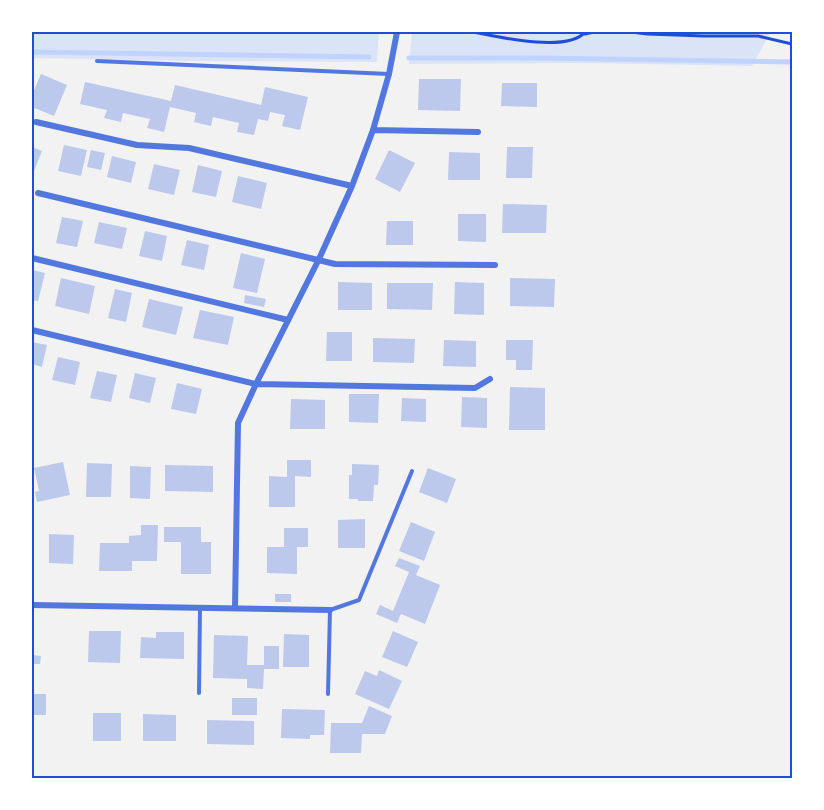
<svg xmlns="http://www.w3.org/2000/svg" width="824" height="810" font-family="Raleway,sans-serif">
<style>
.green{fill:#dbe4f7}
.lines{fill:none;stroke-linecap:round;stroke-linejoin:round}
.stream{stroke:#bfd3fe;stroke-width:5}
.building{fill:#bdc9ec}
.path{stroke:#1d4ed8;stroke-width:3}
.service{stroke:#5277de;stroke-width:4}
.minor{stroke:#5277de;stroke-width:6}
.neatline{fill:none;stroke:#1d4ed8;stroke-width:2}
</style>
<rect width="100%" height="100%" fill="#f2f2f2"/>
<!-- green -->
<path class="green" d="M32 32H379L377 62 186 61 32 58Z
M412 32H771L752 66 585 63 409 64Z"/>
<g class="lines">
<!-- stream -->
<path class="stream" d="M32 52 369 57
M409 58H538L792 62"/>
</g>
<!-- building -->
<path class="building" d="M41 74 67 85 54 116 32 107V95Z
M419 79H461L460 111 418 110Z
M85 82 171 101 175 85 261 105 265 87 308 97 300 130 282 126 285 115 270 112 268 121 258 119 254 135 237 132 239 123 213 117 211 126 194 122 196 113 170 107 164 132 147 128 150 119 123 113 121 122 104 118 107 110 80 104Z
M502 83H537V107L501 106Z
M64 145 87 150 81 176 58 171Z
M32 147 42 151 32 176Z
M507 147H533L532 178H506Z
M91 150 105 153 101 170 87 167Z
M389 150 415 163 400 192 375 179Z
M449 152 480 153V180H448Z
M112 156 136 162 131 183 107 177Z
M154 164 180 170 174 195 148 189Z
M198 165 222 171 216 197 192 192Z
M238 176 267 183 261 209 232 202Z
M503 204 547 205 546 233H502Z
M458 214H486V242L458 241Z
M62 217 83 221 77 247 56 243Z
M387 221H413V245H386Z
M99 222 127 228 122 249 94 243Z
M145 231 167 236 162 261 139 256Z
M187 240 209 245 204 270 181 265Z
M241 253 265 259 257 293 233 288Z
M32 270 45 273 38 301 32 300Z
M61 278 95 286 89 314 55 306Z
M510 278 555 279 554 307 510 306Z
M338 282 372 283V310H338Z
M455 282 484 283V315L454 314Z
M387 283H433L432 310 387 309Z
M115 289 132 293 126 322 108 318Z
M245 295 266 299 264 307 244 303Z
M149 299 183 307 176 335 142 327Z
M200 310 234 317 228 345 193 338Z
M327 332H352V361H326Z
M373 338 415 339 414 363 373 362Z
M444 340 476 341V367L443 366Z
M506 340H533L532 370H516V360H506Z
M32 342 47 345 42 367 32 364Z
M58 357 80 362 75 385 52 380Z
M97 371 117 375 111 402 90 398Z
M135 373 156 378 150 403 129 398Z
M177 383 202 389 196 414 171 409Z
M510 387 545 388V430H509Z
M349 394H379L378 423 349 422Z
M462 397 487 398V428L461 427Z
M402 398 426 399V422L401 421Z
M291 399 325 400V429H290Z
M287 460H311V477L295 476V507H269V476L287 477Z
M63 462 70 495 37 502 35 492 39 491 34 468Z
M87 463 112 464 111 497H86Z
M352 464 379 465 378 485H374L373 501H358V499H349V475H352Z
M165 465 213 466V492L165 491Z
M130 466 151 467 150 499 130 498Z
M428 468 456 479 447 503 419 492Z
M365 519V548H338V520Z
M411 522 435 532 424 561 399 551Z
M141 525H158L157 561H132V571H99L100 543H129V536L141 535Z
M164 527H201V542H211V574H181V542H164Z
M284 528H308V547H297V574L267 573V547H284Z
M49 534 74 535 73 564 49 563Z
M399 558 420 566 416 575 440 585 425 624 401 614 397 623 376 614 380 605 393 611 409 572 395 566Z
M275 594H291V602H275Z
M89 631H121L120 663 88 662Z
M393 631 418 642 407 667 382 657Z
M156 632H184V659L140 658 141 637 156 638Z
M284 634 309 635V667H283Z
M214 635 248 636 247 665H264V646H279V669H264L263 689 247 688V679L213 678Z
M33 655 41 656 40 664H33Z
M379 670 402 681 389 709 355 694 365 671 377 676Z
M32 694H46V715H32Z
M232 698H257V715H232Z
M369 706 392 716 385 734H362L361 753H330L331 723H362Z
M282 709 325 710 324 735H310V739L281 738Z
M93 713H121V741H93Z
M143 714 176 715V741H143Z
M207 720 254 721V745L207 744Z"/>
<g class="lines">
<!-- path -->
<path class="path" d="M473 32C498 37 568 53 585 32
M631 32 647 34 704 36H758L792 44
M585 34 594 32"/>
<!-- service -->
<path class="service" d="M97 61 389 74
M199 693 200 608
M328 694 330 610 359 600 412 471"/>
<!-- minor -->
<path class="minor" d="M36 122 137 145 189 148 352 186
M373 130 478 132
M38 193 335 264 495 265
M32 258 288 320
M32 330 256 384 475 388 490 379
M32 605 330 610
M235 608 238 423 256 384 319 259 352 186 373 130 389 74 397 32"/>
</g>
<!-- border -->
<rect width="824" height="810" fill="none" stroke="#ffffff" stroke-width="66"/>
<rect x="33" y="33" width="758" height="744" class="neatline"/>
</svg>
